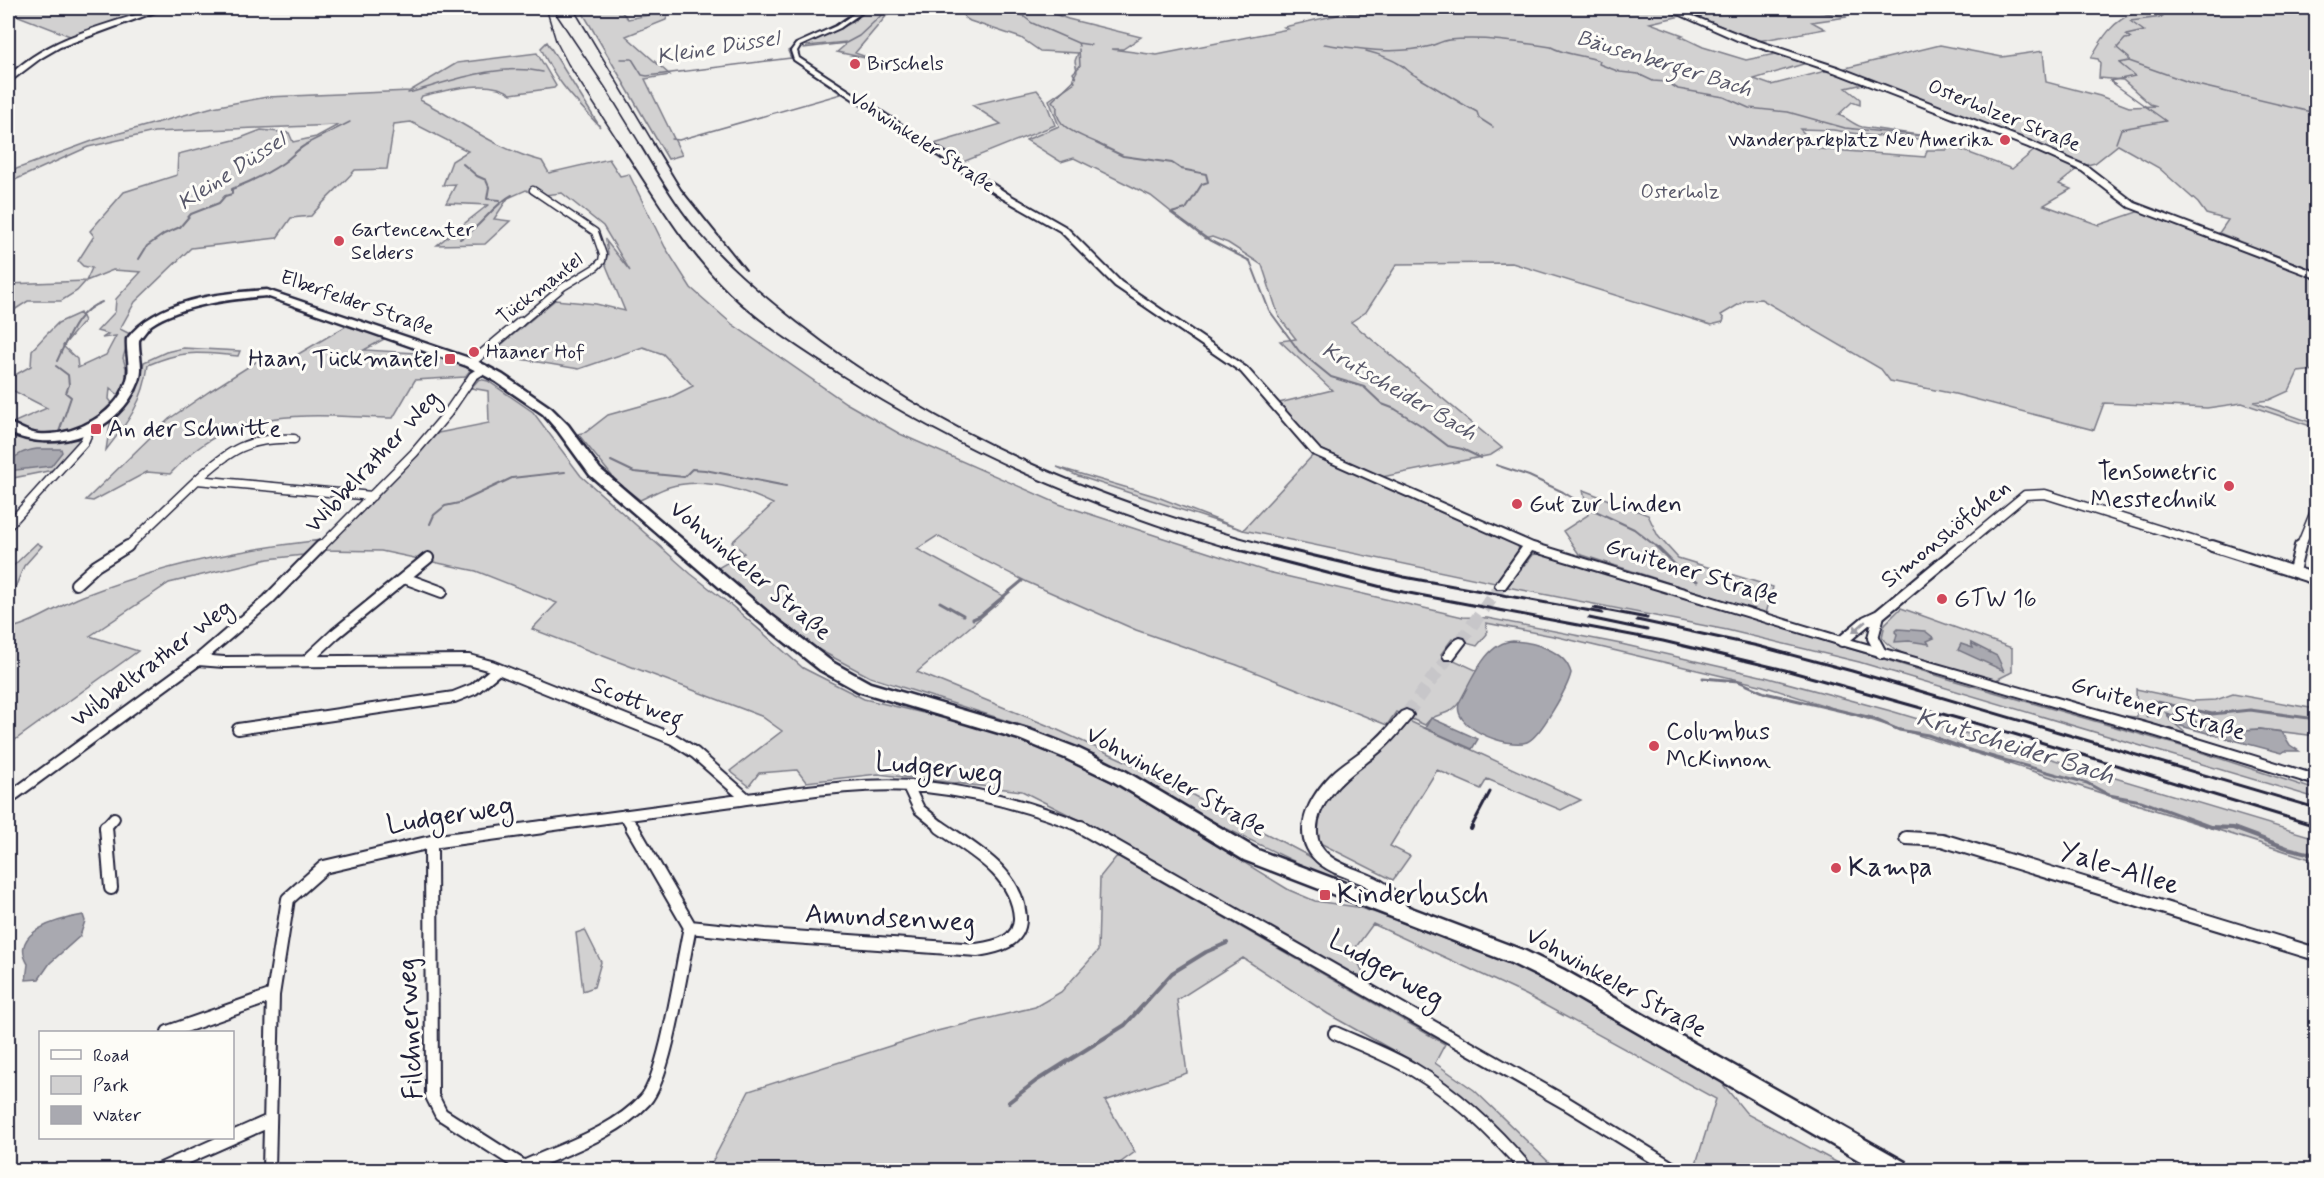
<svg xmlns="http://www.w3.org/2000/svg" width="2324" height="1178" font-family="Mynerve,sans-serif">
<style>
.green{fill:#d2d1d1;stroke:#7a7a86;stroke-width:1.5}
.water{fill:#a9a9b0;stroke:#737381;stroke-width:1.5}
.lines{fill:none;stroke-linecap:round;stroke-linejoin:round}
.stream-far3{stroke:#737381;stroke-width:1.5}
.stream-far2{stroke:#737381;stroke-width:2}
.stream-far1{stroke:#737381;stroke-width:3}
.stream{stroke:#737381;stroke-width:4}
.tertiary-tunnel{stroke:#c7c6c9;stroke-width:13;stroke-dasharray:13 7;stroke-linecap:butt}
.minor-far3-casing{stroke:#22223b;stroke-width:9}
.minor-far2-casing{stroke:#22223b;stroke-width:11}
.minor-far1-casing{stroke:#22223b;stroke-width:14}
.minor-casing{stroke:#22223b;stroke-width:16}
.tertiary-casing{stroke:#22223b;stroke-width:4}
.secondary-casing{stroke:#22223b;stroke-width:4}
.primary-casing{stroke:#22223b;stroke-width:5}
.minor-far3{stroke:#fdfcf7;stroke-width:6}
.minor-far2{stroke:#fdfcf7;stroke-width:8}
.minor-far1{stroke:#fdfcf7;stroke-width:10}
.minor{stroke:#fdfcf7;stroke-width:12}
.tertiary{fill:#fdfcf7;fill-rule:evenodd}
.secondary{fill:#fdfcf7;fill-rule:evenodd}
.primary{fill:#fdfcf7;fill-rule:evenodd}
.rail-far3{stroke:#22223b;stroke-width:1.5}
.rail-far2{stroke:#22223b;stroke-width:2}
.rail-far1{stroke:#22223b;stroke-width:3}
.rail{stroke:#22223b;stroke-width:4}
.oneway{fill:#9a9aa2}
.poi-dot{fill:#d1495b;stroke:#fdfcf7;stroke-width:2}
.labels{text-anchor:middle;dominant-baseline:central;stroke-width:6;stroke-linejoin:round;paint-order:stroke}
.far-poi-label{font-size:20px;fill:#22223b;stroke:#fdfcf7;text-anchor:start}
.far-street-label{font-size:20px;fill:#22223b;stroke:#fdfcf7}
.far-park-label{font-size:20px;fill:#575768;stroke:#fdfcf7}
.far-water-label{font-size:22px;font-style:italic;fill:#58586a;stroke:#fdfcf7}
.poi-label{font-size:24px;fill:#22223b;stroke:#fdfcf7;text-anchor:start}
.street-label{font-size:24px;fill:#22223b;stroke:#fdfcf7}
.water-label{font-size:26px;font-style:italic;fill:#58586a;stroke:#fdfcf7}
.near-street-label{font-size:28px;fill:#22223b;stroke:#fdfcf7}
.near-poi-label{font-size:28px;fill:#22223b;stroke:#fdfcf7;text-anchor:start}
</style>
<rect width="100%" height="100%" fill="#f0efec"/>
<filter id="ink" filterUnits="userSpaceOnUse"><feTurbulence type="fractalNoise" baseFrequency=".0167" numOctaves="2"/><feDisplacementMap in="SourceGraphic" scale="12" xChannelSelector="R" yChannelSelector="G"/><feConvolveMatrix kernelMatrix="1 2 1 2 8 2 1 2 1" color-interpolation-filters="sRGB"/></filter>
<g filter="url(#ink)">
<!-- green -->
<path class="green" d="M8 8H161L75 38 16 15 8 18Z
M580 8H618L628 19 669 11 666 20 626 36 670 75 645 79 682 155 668 159Z
M870 8H893L855 53 875 60 837 52 844 46 845 42 807 46 806 44 851 23Z
M961 8H1038L1068 19 1141 37 1123 49H1111L1157 55 1288 29 1284 27 1346 13 1388 14 1375 8H1661L1681 16 1650 23 1683 35 1680 36 1703 47 1746 60 1780 53 1810 62 1754 79 1771 85 1833 69 1868 83 1846 88 1860 99V105L1852 102 1838 115C1847 117 1852 124 1862 127L1933 137 1944 141 1939 143 1895 135 1872 136 1833 130 1800 129 1819 149 1925 157 1927 150H1947L1948 145 2012 169 2036 149 2079 168 2059 184 2071 189 2044 205 2099 225 2140 211 2316 276V370L2298 372 2289 391 2269 400 2253 402 2316 424V428L2242 403 2207 408 2104 403 2094 430 1955 394 1890 381 1881 369 1761 299 1746 300 1721 315 1724 319 1723 322 1711 325 1512 263 1397 264 1366 312 1351 322 1502 448 1491 455 1382 477 1322 450 1309 442 1279 403 1332 390 1280 341 1296 339 1279 317 1262 265 1228 243 1212 237 1205 239 1151 196 1074 158 1061 162 1026 140 1059 126 1049 100 1075 82 1073 78 1077 71 1075 61 1078 53 1040 51 1021 38 970 21 965 18Z
M1676 8H1728L1745 13 1812 10 1847 17 1812 22 1825 29 1758 41Z
M2132 8H2316V271L2219 233 2228 220 2206 214 2198 203 2159 168 2118 145 2095 163 2087 165 1842 69 1940 45 2002 57 2043 51 2046 82 2100 96 2129 107 2157 106 2150 104 2123 80 2099 78 2100 63 2098 59 2091 58C2102 38 2113 20 2135 13Z
M547 42 600 127C577 102 554 80 541 48Z
M537 53 556 86 554 88 511 94C490 78 447 90 422 96L420 100C461 121 497 150 542 161L549 173 609 159 620 176 629 174 665 247 691 288 732 324 846 403 900 434 1059 504 1268 572 1463 617 1487 618 1621 644 1765 677 1891 711 2316 838V861L1760 685 1558 637 1486 623 1487 634 1477 646 1452 639 1441 654 1478 671C1471 683 1463 703 1450 711 1440 716 1432 715 1425 725L1396 712 1387 725 1237 665 1136 630 1027 582 937 536 917 549 1005 597 917 672 1049 726 1145 770 1307 855 1333 873 1343 885 1219 825 1105 759 1033 729 870 677 810 645 716 569 744 553 732 542 773 504C742 489 704 477 669 487 659 490 649 496 640 500L616 481 578 434 586 432 608 415 669 398 693 386 663 354 643 347 579 369 490 354 555 300 596 304 625 311 605 263 608 254 606 241 630 271 603 226 562 193 535 196 526 190 508 198 494 219 510 221 485 244 437 245 488 205 446 203 456 184 443 185 452 161 468 151 411 122 394 124 387 169 355 170C341 186 325 199 311 216L291 218 277 238 191 248 135 302 120 329 130 334 123 358 126 368V383L121 397 110 388 109 399 112 403 94 420 70 432 85 447 68 467 8 479V425L47 408 8 388V379L31 366 32 350 45 336 58 323 80 313 84 321 63 346 77 359 78 368 106 355 116 336 102 338 108 334 97 331 115 312 116 299 141 272 113 270 86 281 77 291 61 301H28L8 314V284L86 281 92 268 83 266 78 261 94 236 90 231 124 192 177 175 178 154 238 139 261 130 289 133 293 142 316 137 338 125 154 132 88 147 8 183V172L95 140 213 107 267 97 410 91 457 63Z
M1037 90 1045 100 1055 125 963 162 934 144 1001 124 972 105Z
M346 326 386 338 364 350 434 354 471 369 465 377 415 380 393 418C327 417 253 405 197 449 187 456 179 465 170 474L147 472 93 501 86 500 169 419 210 391 262 358 295 356Z
M183 348 240 351 238 356C199 353 185 349 148 365 144 401 128 422 106 450L111 418 137 391 144 362 166 352Z
M479 379 488 381 533 412 581 476 691 574 732 606 803 668 864 699 974 725 1016 738 1052 753 1116 784 1289 890 1315 901 1357 907 1376 913 1527 970 1721 1082 1747 1114 1851 1170H1702L1695 1167 1716 1099 1526 995 1373 924 1353 951 1366 979 1345 970 1107 834 1022 791 878 774 806 782 797 770 759 773 749 786 730 771 782 731 761 716 532 629 557 603 476 571 381 551 323 550 438 433 489 423 488 391 471 388Z
M1314 454 1518 545 1519 552 1495 583 1243 530 1078 476 1057 467 1155 496 1243 530Z
M1583 490 1648 515 1658 536 1678 558 1773 587 1766 614 1579 554 1563 531 1588 515Z
M321 540 303 555 268 559 169 583 90 636 138 651 8 745V629C35 623 58 606 83 596 159 566 240 549 321 540Z
M37 543 42 546 24 566 8 605V571Z
M1540 553 1952 680 2188 748 2316 790V798L1859 662 1727 630 1507 587 1532 555Z
M1901 608 2012 648V672L1998 679 2005 686C1979 678 1892 659 1882 637L1885 624Z
M2136 689 2193 701 2216 700 2233 694 2310 708 2316 710V736L2260 729 2227 731 2167 714 2170 720 2187 734 2125 716 2137 717Z
M1409 721 1581 800 1561 810 1487 779 1481 789 1437 770 1390 846 1410 856 1393 880 1318 842 1315 828 1317 813 1346 775 1386 747Z
M1117 856 1445 1044 1435 1063 1474 1090 1557 1170H1535L1494 1126 1449 1088 1410 1060 1328 1014 1243 958 1177 1000 1187 1073 1105 1101 1135 1152 1110 1170H708L749 1091 937 1031 1035 1007 1061 992 1098 951 1100 877Z
M585 930 601 962 594 987 583 991 576 933Z"/>
<!-- water -->
<path class="water" d="M37 449H61L62 452 51 466 8 471V463C17 454 24 451 37 449Z
M1898 629 1925 631 1934 638 1927 641 1929 644 1909 641 1895 642 1897 634 1895 632Z
M1513 641C1533 642 1565 650 1571 673 1568 687 1540 737 1527 742 1508 749 1448 727 1460 701 1472 680 1486 642 1513 641Z
M1971 643 1997 656 2004 671 1958 650 1961 644 1973 648Z
M2166 713 2227 731 2260 729 2282 732 2290 745 2299 751H2285L2282 753 2177 725Z
M1431 718 1478 739 1472 749 1425 728Z
M83 915 85 921 80 936 50 963 39 979 26 980 28 964C8 931 60 919 83 915Z"/>
<g class="lines">
<!-- stream-far3 -->
<path class="stream-far3" d="M1013 8 1032 23 1078 43 1079 46
M1078 43 1091 45
M1324 44C1359 49 1396 55 1431 46 1437 44 1442 41 1449 40 1483 37 1517 42 1551 47 1565 55 1584 55 1600 61L1599 64 1620 72 1638 74 1653 81 1667 82 1678 89 1724 97 1749 108 1788 112 1845 128 1923 136
M803 48 846 43 859 36 889 8
M1079 49 1080 66 1073 73 1076 78 1052 101 1057 107C1054 129 1084 136 1099 144
M1366 51C1378 54 1390 58 1401 65 1406 68 1410 73 1416 76 1437 88 1456 101 1477 112L1479 118 1493 127
M621 59H632L642 75 647 76 791 58 788 51 790 50
M2129 61 2197 85 2311 112
M408 93C452 81 497 63 543 72
M671 139 679 140 841 94 791 58
M2116 143 2121 129 2166 121 2110 81 2135 76 2119 63 2129 61V58L2117 48 2125 39 2131 38 2126 35 2144 31 2130 21 2163 17 2156 14 2151 8
M306 144 350 122"/>
<!-- stream-far2 -->
<path class="stream-far2" d="M1096 143 1123 156 1172 163 1181 169 1206 174 1208 182 1202 184 1186 209 1171 213 1209 240 1250 261 1269 310 1299 351 1331 377 1364 387 1382 404 1395 409 1422 426 1448 446 1462 449 1481 458
M463 164 477 176 486 180 489 187 487 199 500 200
M460 239C481 228 491 206 512 195
M139 259 147 246 164 234 180 227 191 214 219 203 225 196 232 194V189C250 182 267 174 283 163 292 157 298 148 309 143
M57 361C68 338 76 311 102 302
M56 366 68 375 69 385 66 393 71 397 59 432
M611 461 634 472 684 477 692 469 705 470 786 486
M1496 465 1529 476 1563 492 1587 507 1634 529 1658 548
M430 524 434 515 445 506 459 503 512 478 565 472"/>
<!-- stream-far1 -->
<path class="stream-far1" d="M1656 546 1683 573 1697 581
M940 602 963 615
M973 619 980 616 1022 581
M1703 678 1738 681 1765 693 1872 718 1899 730 1928 735 1972 751 2087 783 2109 795 2141 801 2214 828H2234
M2147 716V704L2153 701 2212 714 2250 710 2316 719"/>
<!-- stream -->
<path class="stream" d="M2211 827 2233 828 2287 848 2316 855
M1009 1102 1036 1081 1125 1025 1172 973 1206 952 1227 943"/>
<!-- tertiary-tunnel -->
<path class="tertiary-tunnel" d="M1460 642 1501 585
M1406 715 1449 656"/>
<defs>
<path id="minor-far3" d="M519 324 563 287 596 267 602 261 603 255 595 232 533 190"/>
<path id="minor-far2" d="M471 363 520 322
M197 480C229 450 249 437 294 439
M8 526 84 442 90 428
M126 548 197 480 372 496
M320 548 414 453 447 414 473 376 484 369
M1961 548 2025 495 2045 494 2217 548
M2300 548 2316 509"/>
<path id="minor-far1" d="M2212 546 2316 579
M2294 571 2300 546
M407 579 442 592
M76 584 96 566 128 546
M1879 615 1873 638 1881 653
M1842 641 1866 621 1879 615 1962 546
M198 660 224 662 469 660 491 666 673 739 695 753 747 799
M306 661 335 634 428 558
M238 729 454 697 474 689 498 669
M908 786 919 809 942 828
M8 799 198 660 268 600 321 546
M625 815 633 828
M105 828 114 818
M532 828C601 819 670 809 740 800 800 792 864 781 926 787 981 793 1033 807 1084 828"/>
<path id="minor" d="M106 827 111 888
M632 827 690 927 765 935 977 950C997 947 1021 942 1020 917 1017 873 973 850 940 827
M1081 827 1566 1103 1675 1170
M1906 838 1942 840 2316 954
M431 842 432 1096 441 1114 524 1167 525 1170
M168 1032 273 995
M1335 1033C1362 1045 1389 1055 1414 1070 1458 1096 1494 1131 1527 1170
M524 1167C563 1149 615 1133 645 1100 666 1077 682 963 690 927
M159 1170 269 1121
M269 1170 273 995 288 899 324 867 431 842 543 827"/>
<path id="tertiary" d="M862 8H868L840 28 800 46 797 51 799 58 1008 194 1066 227 1121 282 1247 368 1320 450 1533 543 1845 638 2156 726 2316 775V785L2156 736 1838 644 1532 551 1505 588H1497L1495 585 1497 582 1522 547 1312 454 1241 372 1115 286 1060 231 1002 198 794 60 791 51 796 44 836 26Z
M1460 638 1464 639 1466 642 1453 659H1445L1443 656C1447 649 1453 640 1460 638Z
M1406 710 1411 712 1413 715 1411 718C1402 729 1393 740 1383 749 1365 765 1345 776 1331 795 1322 806 1316 819 1317 833 1319 865 1365 868 1385 883 1394 889 1404 901 1409 911L1406 916 1401 918 1396 916C1389 907 1383 898 1374 891 1358 879 1337 877 1321 865 1285 837 1310 794 1336 770 1348 760 1361 752 1373 742 1384 733 1392 722 1401 712Z"/>
<path id="secondary" d="M158 8H166L60 47 41 58 8 83V77C47 37 106 25 158 8Z
M1665 8H1673L1743 36 1840 68 2034 143 2088 167 2135 203 2316 272V278L2129 207 2082 171 2028 147 1834 72 1737 40Z"/>
<path id="primary" d="M267 290 475 360 503 375 551 408 568 425 600 469 766 611 832 662 870 683 1030 730 1077 748 1125 771 1258 850 1525 951 1564 970 1905 1162 1908 1170H1876L1550 982 1511 963 1244 860 1113 781 1065 758 1019 739 858 691 820 670 756 619 590 475 558 431 543 414 495 381 467 366 266 296C232 299 180 305 151 325 147 329 143 335 139 340 138 353 144 367 139 381 120 432 55 456 8 432V423C19 426 27 433 38 434 74 437 120 414 128 376 130 364 126 351 127 339 157 299 220 293 267 290Z"/>
</defs>
<!-- minor-far3 casing -->
<use href="#minor-far3" class="minor-far3-casing"/>
<!-- minor-far2 casing -->
<use href="#minor-far2" class="minor-far2-casing"/>
<!-- minor-far1 casing -->
<use href="#minor-far1" class="minor-far1-casing"/>
<!-- minor casing -->
<use href="#minor" class="minor-casing"/>
<!-- tertiary casing -->
<use href="#tertiary" class="tertiary-casing"/>
<!-- secondary casing -->
<use href="#secondary" class="secondary-casing"/>
<!-- primary casing -->
<use href="#primary" class="primary-casing"/>
<!-- minor-far3 -->
<use href="#minor-far3" class="minor-far3"/>
<!-- minor-far2 -->
<use href="#minor-far2" class="minor-far2"/>
<!-- minor-far1 -->
<use href="#minor-far1" class="minor-far1"/>
<!-- minor -->
<use href="#minor" class="minor"/>
<!-- tertiary -->
<use href="#tertiary" class="tertiary"/>
<!-- secondary -->
<use href="#secondary" class="secondary"/>
<!-- primary -->
<use href="#primary" class="primary"/>
<!-- rail-far3 -->
<path class="rail-far3" d="M546 8 556 41 568 64 620 144
M552 8 605 87 640 144
M573 8 654 144"/>
<!-- rail-far2 -->
<path class="rail-far2" d="M619 143C653 194 685 250 729 293 762 325 801 349 839 374 960 451 1091 508 1228 548
M639 143C655 170 671 198 691 223 721 260 759 292 797 322 944 438 1098 500 1278 548
M653 143 681 189 746 270"/>
<!-- rail-far1 -->
<path class="rail-far1" d="M1223 546 1393 590 1663 641 1785 670 2014 734 2316 826
M1272 546 1404 577 1602 613
M1594 608 1647 618
M1589 618 1647 630
M1637 620 1758 646 1852 671 2316 808
M1471 828 1490 792"/>
<!-- rail -->
<path class="rail" d="M1471 829 1472 827"/>
</g>
<!-- one-way arrows -->
<defs><path id="oneway-solid" d="M-6-.8H1V-3.2L6.5 0L1 3.2V.8H-6Z" transform="scale(1.5)"/></defs>
<use class="oneway" href="#oneway-solid" transform="translate(1859 627) rotate(140)"/>
</g>
<!-- markers -->
<g class="poi-dot">
<circle cx="855" cy="64" r="6"/>
<circle cx="2005" cy="140" r="6"/>
<circle cx="339" cy="241" r="6"/>
<circle cx="474" cy="352" r="6"/>
<rect x="444" y="353" width="12" height="12" rx="3"/>
<rect x="90" y="423" width="12" height="12" rx="3"/>
<circle cx="2229" cy="486" r="6"/>
<circle cx="1517" cy="504" r="6"/>
<circle cx="1942" cy="599" r="6"/>
<circle cx="1654" cy="746" r="6"/>
<circle cx="1836" cy="868" r="6"/>
<rect x="1319" y="889" width="12" height="12" rx="3"/>
</g>
<g class="labels">
<!-- far-poi labels -->
<g class="far-poi-label">
<text x="867" y="64">Birschels</text>
<text x="1993" y="140" text-anchor="end">Wanderparkplatz Neu Amerika</text>
<text x="351" y="230">Gartencenter<tspan x="351" dy="23">Selders</tspan></text>
<text x="486" y="352">Haaner Hof</text>
</g>
<!-- far-street labels -->
<g class="far-street-label">
<text transform="translate(2004 116) rotate(22)">Osterholzer Straße</text>
<text transform="translate(922 142) rotate(33)">Vohwinkeler Straße</text>
<text transform="translate(540 289) rotate(-38)">Tückmantel</text>
<text transform="translate(357 303) rotate(19)">Elberfelder Straße</text>
</g>
<!-- far-park labels -->
<g class="far-park-label">
<text x="1680" y="192">Osterholz</text>
</g>
<!-- far-water labels -->
<g class="far-water-label">
<text transform="translate(718 48) rotate(-9)">Kleine Düssel</text>
<text transform="translate(1664 64) rotate(17)">Bäusenberger Bach</text>
<text transform="translate(232 172) rotate(-33)">Kleine Düssel</text>
<text transform="translate(1399 392) rotate(30)">Krutscheider Bach</text>
</g>
<!-- poi labels -->
<g class="poi-label">
<text x="438" y="359" text-anchor="end">Haan, Tückmantel</text>
<text x="108" y="429">An der Schmitte</text>
<text x="2217" y="472" text-anchor="end">Tensometric<tspan x="2217" dy="28">Messtechnik</tspan></text>
<text x="1529" y="504">Gut zur Linden</text>
<text x="1954" y="599">GTW 16</text>
<text x="1666" y="732">Columbus<tspan x="1666" dy="28">McKinnon</tspan></text>
</g>
<!-- street labels -->
<g class="street-label">
<text transform="translate(373 462) rotate(-47)">Wibbelrather Weg</text>
<text transform="translate(1946 534) rotate(-39)">Simonshöfchen</text>
<text transform="translate(750 571) rotate(40)">Vohwinkeler Straße</text>
<text transform="translate(1692 572) rotate(17)">Gruitener Straße</text>
<text transform="translate(152 664) rotate(-37)">Wibbeltrather Weg</text>
<text transform="translate(637 703) rotate(23)">Scottweg</text>
<text transform="translate(2158 709) rotate(16)">Gruitener Straße</text>
<text transform="translate(1176 782) rotate(29)">Vohwinkeler Straße</text>
<text transform="translate(1616 983) rotate(29)">Vohwinkeler Straße</text>
</g>
<!-- water labels -->
<g class="water-label">
<text transform="translate(2015 747) rotate(17)">Krutscheider Bach</text>
</g>
<!-- near-street labels -->
<g class="near-street-label">
<text transform="translate(939 769) rotate(6)">Ludgerweg</text>
<text transform="translate(450 816) rotate(-9)">Ludgerweg</text>
<text transform="translate(2119 869) rotate(17)">Yale-Allee</text>
<text transform="translate(890 919) rotate(3)">Amundsenweg</text>
<text transform="translate(1386 970) rotate(30)">Ludgerweg</text>
<text transform="translate(411 1029) rotate(-93)">Filchnerweg</text>
</g>
<!-- near-poi labels -->
<g class="near-poi-label">
<text x="1848" y="868">Kampa</text>
<text x="1337" y="895">Kinderbusch</text>
</g>
</g>
<!-- margin -->
<rect width="2324" height="1178" fill="none" stroke="#fdfcf7" stroke-width="30"/>
<rect x="15" y="15" width="2294" height="1148" fill="none" stroke="#22223b" stroke-width="2" filter="url(#ink)"/>
<!-- legend -->
<rect x="39" y="1031" width="195" height="108" fill="#fdfcf7" stroke="#a5a5ac" stroke-width="1.5"/>
<rect x="51" y="1050" width="30" height="9" fill="#fdfcf7" stroke="#a5a5ac" stroke-width="1.5"/>
<text x="93" y="1061" font-size="18" fill="#22223b">Road</text>
<rect x="51" y="1076" width="30" height="18" fill="#d2d1d1" stroke="#a5a5ac" stroke-width="1.5"/>
<text x="93" y="1091" font-size="18" fill="#22223b">Park</text>
<rect x="51" y="1106" width="30" height="18" fill="#a9a9b0" stroke="#a5a5ac" stroke-width="1.5"/>
<text x="93" y="1121" font-size="18" fill="#22223b">Water</text>
</svg>
